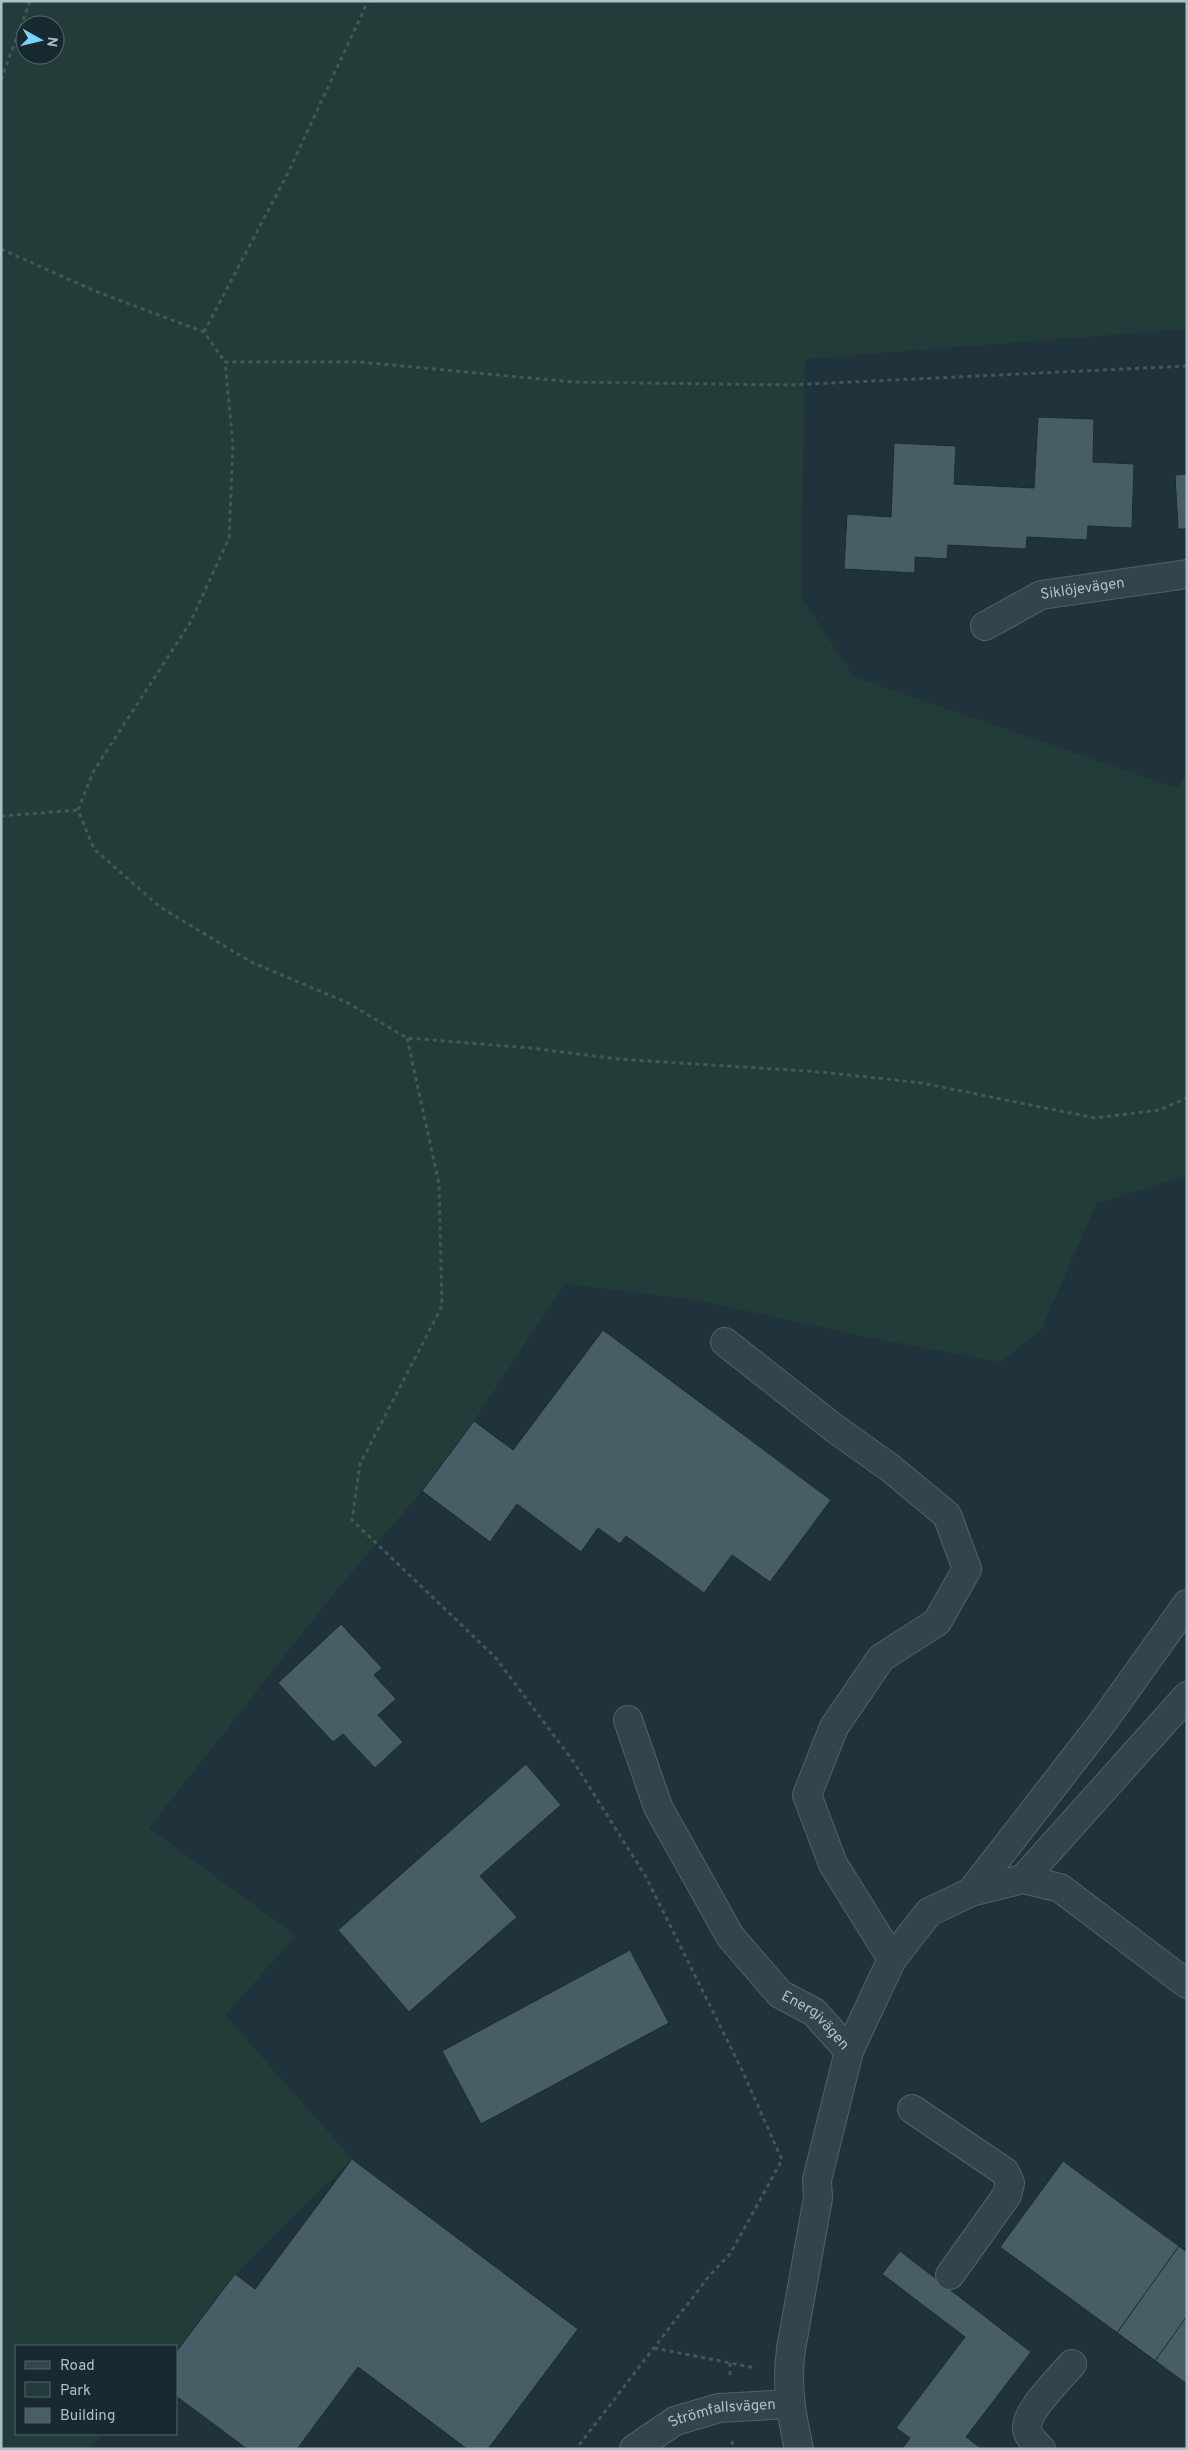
<svg xmlns="http://www.w3.org/2000/svg" width="1188" height="2450" font-family="Overpass,sans-serif">
<style>
.green{fill:#223d39;fill-rule:evenodd}
.building{fill:#485e67;stroke:#1b2b32}
.lines{fill:none;stroke-linecap:round;stroke-linejoin:round}
.minor-casing{stroke:#516269;stroke-width:30}
.path{stroke:#3f5955;stroke-width:3;stroke-dasharray:4 4;stroke-linecap:butt}
.minor{stroke:#33444c;stroke-width:28}
.labels{text-anchor:middle;dominant-baseline:central;stroke-width:4;stroke-linejoin:round;paint-order:stroke}
.street-label{font-size:15px;fill:#aebfc8;stroke:#192930}
</style>
<rect width="100%" height="100%" fill="#20333c"/>
<!-- green -->
<path class="green" d="M1 1H1187V329L805 359 801 597 854 677 1177 788 1187 772V1175L1096 1204 1041 1330 1001 1362 871 1338 696 1300 565 1284 474 1421 422 1491 334 1593 149 1828 296 1936 225 2015 352 2159 235 2274 176 2352V2346H16V2434H103L89 2449H1ZM25 25H55V55H25Z"/>
<!-- building -->
<path class="building" d="M1038 417 1094 419 1093 462 1134 464 1132 528 1088 526 1087 540 1027 537 1026 549 948 545 947 559 915 557V573L844 569 847 514 891 517 894 443 956 446 954 484 1034 488Z
M1187 474V529H1178L1175 475Z
M603 1330 831 1500 770 1582 732 1555 704 1593 626 1536 620 1544 598 1528 581 1552 517 1504 490 1542 422 1491 474 1421 513 1450Z
M341 1624 382 1668 374 1675 396 1699 378 1715 403 1742 375 1768 343 1734 333 1742 278 1683Z
M526 1764 561 1805 480 1876 517 1917 409 2012 338 1930Z
M630 1950 669 2023 481 2124 442 2051Z
M352 2159 578 2329 488 2449H467L358 2367 297 2449H247L176 2396V2352L235 2274 255 2289Z
M1063 2161 1187 2252V2384L1000 2247Z
M1179 2246 1187 2252V2316L1155 2361 1117 2333Z
M900 2251 1031 2352 966 2437 982 2449H902L910 2438 896 2428 965 2337 882 2274Z"/>
<g class="lines">
<defs>
<g id="minor">
<path id="s1" d="M985 626 1041 595 1187 574"/>
<path d="M725 1342 834 1428 889 1467 947 1515 967 1569 937 1622 881 1658 834 1727 807 1795 833 1864 892 1959"/>
<path id="s2" d="M628 1720 658 1807 730 1936 780 1994 814 2012 849 2051 817 2180 818 2198 791 2349C786 2386 791 2413 799 2449"/>
<path d="M1023 1879 1187 1696"/>
<path d="M971 1892 1102 1723 1187 1604"/>
<path d="M849 2051 892 1959 929 1912 971 1892 1023 1879 1060 1888 1187 1984"/>
<path d="M912 2109 1005 2172 1010 2183 1007 2195 950 2275"/>
<path id="s3" d="M634 2449 675 2421 719 2408 789 2404"/>
<path d="M1041 2449C1035 2443 1027 2436 1027 2427 1027 2410 1061 2377 1072 2364"/>
</g>
</defs>
<!-- minor casing -->
<use href="#minor" class="minor-casing"/>
<!-- path -->
<path class="path" d="M1 80 30 1
M1 249 95 291 204 332 225 362
M204 332 288 173 368 1
M1187 366 789 385 573 382 360 362H225L233 445 229 538 190 623 93 772 78 810 94 849 160 907 251 962 348 1003 407 1038 530 1048 618 1059 821 1072 922 1083 1095 1118 1159 1110 1187 1098
M1 816 78 810
M407 1038 439 1184 442 1306 360 1464 352 1520 495 1657 573 1761 646 1877 742 2070 782 2160 730 2254 710 2275 576 2449
M654 2348 756 2368
M730 2375V2363
M732 2441 733 2449"/>
<!-- minor -->
<use href="#minor" class="minor"/>
</g>
<g class="labels">
<!-- street labels -->
<g class="street-label">
<text stroke="none"><textPath href="#s1" startOffset="106">Siklöjevägen</textPath></text>
<text stroke="none"><textPath href="#s2" startOffset="361">Energivägen</textPath></text>
<text stroke="none"><textPath href="#s3" startOffset="98">Strömfallsvägen</textPath></text>
</g>
</g>
<!-- border -->
<rect width="1188" height="2450" fill="none" stroke="#aebfc8" stroke-width="5"/>
<!-- legend -->
<rect x="15" y="2345" width="162" height="90" fill="#192930" stroke="#55656d"/>
<rect x="25" y="2361" width="25" height="8" fill="#33444c" stroke="#55656d"/>
<text x="60" y="2370" font-size="15" fill="#aebfc8">Road</text>
<rect x="25" y="2382" width="25" height="15" fill="#223d39" stroke="#55656d"/>
<text x="60" y="2395" font-size="15" fill="#aebfc8">Park</text>
<rect x="25" y="2408" width="25" height="15" fill="#485e67" stroke="#55656d"/>
<text x="60" y="2420" font-size="15" fill="#aebfc8">Building</text>
<!-- north arrow -->
<g transform="translate(40 40) rotate(98)"><circle r="24" fill="#192930" stroke="#55656d"/>
<path d="M0-4L9 19L0 12L-9 19Z" fill="#7cd2ff"/>
<text y="-8" font-size="14" font-weight="bold" text-anchor="middle" fill="#aebfc8">N</text>
</g>
</svg>
